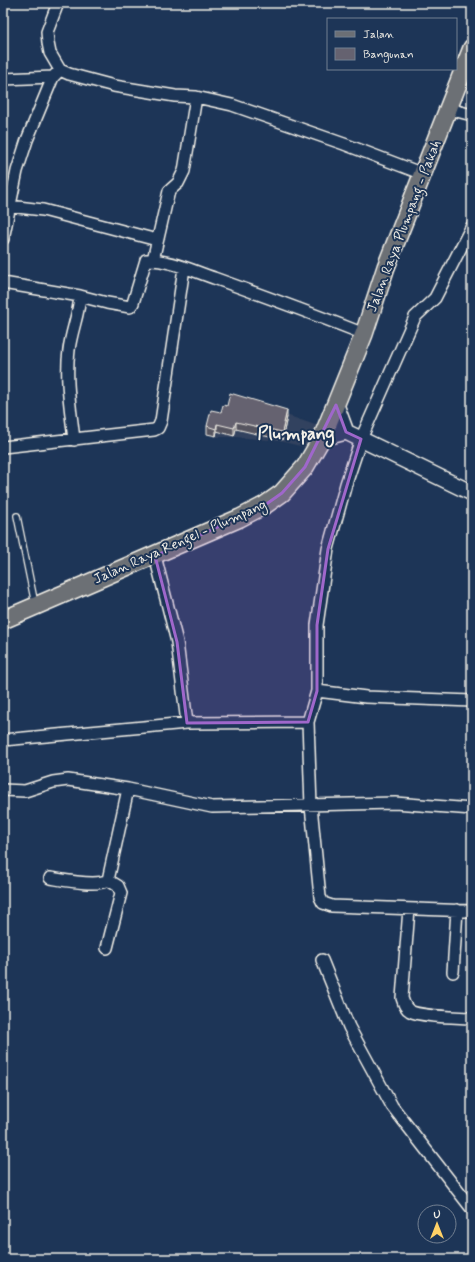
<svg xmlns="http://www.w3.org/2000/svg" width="475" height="1262" font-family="Mynerve,sans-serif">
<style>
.built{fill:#33425e}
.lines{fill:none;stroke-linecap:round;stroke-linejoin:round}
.lane-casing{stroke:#f4f1e8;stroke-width:8}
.street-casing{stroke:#f4f1e8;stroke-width:14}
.secondary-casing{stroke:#f4f1e8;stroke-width:18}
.primary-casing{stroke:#f4f1e8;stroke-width:20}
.lane{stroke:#1d3557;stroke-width:5.5}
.street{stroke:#1d3557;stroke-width:11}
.secondary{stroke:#1d3557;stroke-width:15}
.primary{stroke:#6c6f75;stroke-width:17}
.wall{fill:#575460;stroke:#f4f1e8}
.shaded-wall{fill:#47454e;stroke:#f4f1e8}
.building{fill:#656270;stroke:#f4f1e8}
.marked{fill:#9f67cb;fill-opacity:0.2;stroke:#9f67cb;stroke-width:3;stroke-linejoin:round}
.labels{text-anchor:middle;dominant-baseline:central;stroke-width:4;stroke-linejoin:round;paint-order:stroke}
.street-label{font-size:14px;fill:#f4f1e8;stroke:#1d3557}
.district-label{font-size:18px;font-weight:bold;fill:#f4f1e8;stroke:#1d3557}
</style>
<rect width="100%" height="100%" fill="#1d3557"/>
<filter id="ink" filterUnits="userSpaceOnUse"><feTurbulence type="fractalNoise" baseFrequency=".025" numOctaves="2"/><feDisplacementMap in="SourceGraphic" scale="8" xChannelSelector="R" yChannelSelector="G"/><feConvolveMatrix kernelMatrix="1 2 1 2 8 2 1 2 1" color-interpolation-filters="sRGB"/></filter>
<g filter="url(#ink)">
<!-- built -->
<path class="built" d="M263 407 318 426 308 448 280 441 236 437H216L222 410Z"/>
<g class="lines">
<defs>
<path id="lane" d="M17 516 35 604"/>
<path id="street" d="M58 3 47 32 48 43 50 53 60 70 69 74 114 86 175 96 196 97 232 105 344 144 423 174
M3 79 53 77
M449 109 472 115
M9 206 43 210 157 240
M472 226 435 298 415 317 361 439 346 484 328 549 317 625V691L308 722 311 806 320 897 323 903 332 906 472 911
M3 239 17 171 27 140 53 77 60 70
M153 260 169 191 178 183 184 171 196 97
M3 283 80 296
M74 440C71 411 65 380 69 350 71 332 79 314 80 296L107 303 130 307 133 303 146 260C168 259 193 271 214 278 264 296 314 314 364 334
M3 447 154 430 158 428 161 421 184 268
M155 556 177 642 187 723
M317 691 366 697 472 701
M3 740 187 723 308 722
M3 790 25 791 53 782 68 780 128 789 212 807 395 803 472 809
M50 878C63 880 97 887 108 880L128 789
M409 909 402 998C404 1004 405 1008 410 1011 421 1017 458 1017 472 1018
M107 948 121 893 118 886 108 880
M322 960 349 1027 392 1106 472 1209
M453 972 457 910"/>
<path id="secondary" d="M336 405 346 432
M322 438 346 432 472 493"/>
<path id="primary" d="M3 620 240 518 265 505 282 493 305 467 322 438 364 334 386 267 472 48"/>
</defs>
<!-- lane casing -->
<use href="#lane" class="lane-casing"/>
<!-- street casing -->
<use href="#street" class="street-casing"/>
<!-- secondary casing -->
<use href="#secondary" class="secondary-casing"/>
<!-- primary casing -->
<use href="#primary" class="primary-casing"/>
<!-- lane -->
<use href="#lane" class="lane"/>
<!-- street -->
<use href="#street" class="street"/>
<!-- secondary -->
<use href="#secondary" class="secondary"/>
<!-- primary -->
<use href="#primary" class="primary"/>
</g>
<!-- wall -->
<path class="wall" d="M221 412 287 417 282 440 236 429 234 436 217 431 216 436 207 434V426Z"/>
<!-- shaded-wall -->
<path class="shaded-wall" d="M287 410V417L282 440V432Z
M236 422V429L234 436V428Z
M217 424V431L216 436V429Z"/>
<!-- building -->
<path class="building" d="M230 393 287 410 282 432 236 422 234 428 217 424 216 429 207 426 211 410 221 412 223 405 227 406Z"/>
</g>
<!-- marked area -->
<path class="marked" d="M336 405 346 432 361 439 328 549 317 625V691L308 722 187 723 177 642 155 556 265 505 282 493 305 467Z"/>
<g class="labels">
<!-- street labels -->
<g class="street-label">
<text transform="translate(404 226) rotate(-69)">Jalan Raya Plumpang - Pakah</text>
<text transform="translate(180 542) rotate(-24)">Jalan Raya Rengel - Plumpang</text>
</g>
<!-- district labels -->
<g class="district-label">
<text x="296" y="434">Plumpang</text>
</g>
</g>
<!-- margin -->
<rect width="475" height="1262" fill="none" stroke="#1d3557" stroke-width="16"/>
<rect x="8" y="8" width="459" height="1246" fill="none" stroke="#f4f1e8" stroke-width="1.5" filter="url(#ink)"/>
<!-- legend -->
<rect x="327" y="18" width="130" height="52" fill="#1d3557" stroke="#738091"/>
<rect x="335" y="31" width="20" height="6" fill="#6c6f75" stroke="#738091"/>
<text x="363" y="38" font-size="12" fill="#f4f1e8">Jalan</text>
<rect x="335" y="48" width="20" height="12" fill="#656270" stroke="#738091"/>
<text x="363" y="58" font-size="12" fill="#f4f1e8">Bangunan</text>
<!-- north arrow -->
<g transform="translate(437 1224)"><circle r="19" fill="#1d3557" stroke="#738091"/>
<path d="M0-3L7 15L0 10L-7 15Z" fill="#ffd166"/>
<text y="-6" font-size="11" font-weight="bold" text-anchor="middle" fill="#f4f1e8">U</text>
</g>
</svg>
